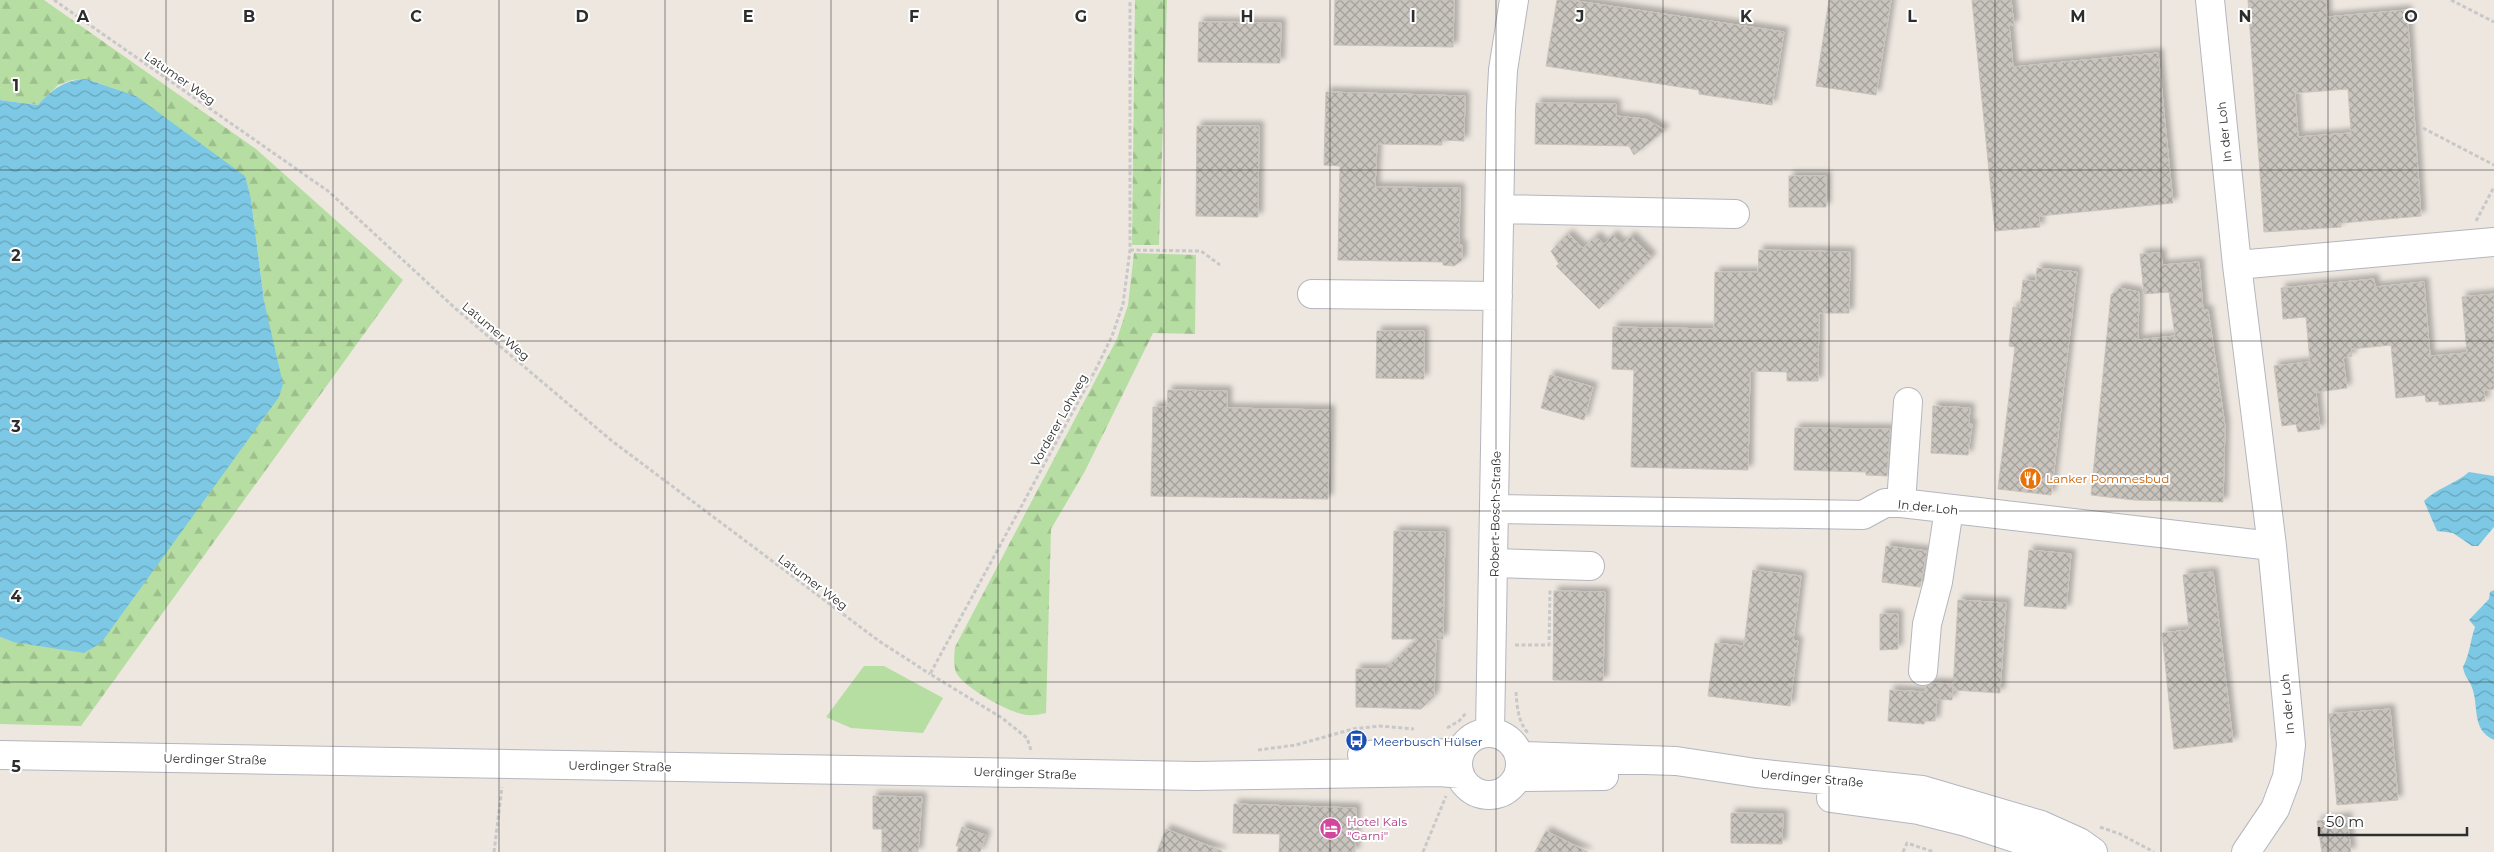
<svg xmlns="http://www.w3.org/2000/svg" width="2494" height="852" font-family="Montserrat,sans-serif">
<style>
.forest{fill:url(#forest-firs)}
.garden{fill:#b6dea2}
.water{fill:url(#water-waves)}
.building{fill:url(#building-cross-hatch);stroke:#c8c3ba;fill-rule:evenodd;filter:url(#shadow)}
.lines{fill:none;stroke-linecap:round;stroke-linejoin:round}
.minor-casing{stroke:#b4b6bf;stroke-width:30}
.path{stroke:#c8c8c8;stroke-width:3;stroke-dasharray:4 2.5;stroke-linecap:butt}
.minor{stroke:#fff;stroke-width:28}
.grid{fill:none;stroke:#2d2d2d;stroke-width:1;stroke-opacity:0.55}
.labels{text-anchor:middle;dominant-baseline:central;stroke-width:4;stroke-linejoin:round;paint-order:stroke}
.street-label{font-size:12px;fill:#2d2d2d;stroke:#fff}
.food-label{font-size:12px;fill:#c56008;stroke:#fff;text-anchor:start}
.transit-label{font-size:12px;fill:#164399;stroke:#fff;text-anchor:start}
.hotel-label{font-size:12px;fill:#b23c85;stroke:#fff;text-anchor:start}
.grid-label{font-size:16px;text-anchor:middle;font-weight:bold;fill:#2d2d2d;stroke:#fff;stroke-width:4;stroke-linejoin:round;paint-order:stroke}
</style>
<defs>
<pattern id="forest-firs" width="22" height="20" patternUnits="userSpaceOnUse" patternTransform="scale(1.25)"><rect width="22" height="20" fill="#b6dea2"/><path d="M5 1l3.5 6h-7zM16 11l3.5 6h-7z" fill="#9dbf8c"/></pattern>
<pattern id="water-waves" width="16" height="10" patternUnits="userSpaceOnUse" patternTransform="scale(1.25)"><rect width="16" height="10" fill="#7dc9e5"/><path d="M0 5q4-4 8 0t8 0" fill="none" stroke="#67a4ba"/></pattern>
<pattern id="building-cross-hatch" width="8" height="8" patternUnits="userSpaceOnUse" patternTransform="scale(1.25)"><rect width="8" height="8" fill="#c9c5be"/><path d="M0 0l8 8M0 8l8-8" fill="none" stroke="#a4a09b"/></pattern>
<filter id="shadow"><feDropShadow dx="4.5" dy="-4.5" stdDeviation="2.5" flood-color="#0004"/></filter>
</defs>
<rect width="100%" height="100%" fill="#ede7e0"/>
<!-- forest -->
<path class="forest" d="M0 0H44L256 149 403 280 81 726 0 724V637L13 642 264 301 251 199 136 96 86 79 72 80 58 85 38 105 0 100Z
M1135 0H1167L1159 245H1132Z
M1134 253 1196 255 1195 334 1153 333 1085 471 1051 529 1046 713C1040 714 1033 716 1027 715 1011 714 965 688 957 674 953 666 954 656 955 647L1117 339 1128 305Z"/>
<!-- garden -->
<path class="garden" d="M864 666H884L943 698 923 733 851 728 826 717Z"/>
<!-- water -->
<path class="water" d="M86 79 136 96 245 176 251 199 264 301 283 384 279 397 101 643 84 653 13 642 0 637V100L38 105C53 89 64 80 86 79Z
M2469 472 2494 476V527L2478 546H2472L2453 533 2437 531 2424 501C2437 488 2455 484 2469 472Z
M2494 590V740C2470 729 2480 705 2471 685 2468 679 2464 675 2463 667 2470 654 2470 641 2475 627L2469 620 2489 599 2490 592Z"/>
<!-- building -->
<path class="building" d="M1335 0H1454L1453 47 1334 45Z
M1557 0H1570L1784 32 1772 105 1699 94V90L1546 66Z
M1829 0H1891L1876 95 1816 86Z
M1972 0H2011L2014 25H2009L2013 67 2158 53 2173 203 2039 216 2040 227 1995 231Z
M2248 0H2326L2327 17 2407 10 2421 216 2341 223V227L2264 232ZM2348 89 2351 133 2298 137 2295 93Z
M1199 22 1281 23 1280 63 1198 62Z
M1326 92 1465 96 1464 141 1442 140V145L1377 144 1375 187 1460 188 1459 245H1462V260L1454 266 1443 265V262L1338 260 1340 166 1324 165Z
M1536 103 1616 104V116L1645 119 1665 130 1634 155 1629 146 1535 144Z
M1197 126H1259L1258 217 1196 216Z
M1789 176H1826V207H1789Z
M1568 234 1583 248 1596 236 1604 244 1613 235 1622 244 1631 236 1652 257 1599 309 1556 266 1559 264 1551 251Z
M1759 250 1850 252 1849 313H1819L1818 381H1787V372L1750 371 1748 470 1631 467 1634 370 1612 369 1613 327 1714 329 1715 272H1758Z
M2161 253 2162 265 2199 262 2203 310H2208L2225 426 2223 502 2134 500 2091 495 2111 295 2119 288 2139 292 2138 340 2175 336 2169 292 2144 294 2140 254Z
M2037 268 2077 272 2051 495 1998 489 2015 347 2009 346 2013 307 2020 308 2023 280 2036 281Z
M2374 279 2375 287 2424 282 2430 356 2467 353 2462 297 2494 294V389L2484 390 2485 401 2439 405V401L2426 402 2425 395 2396 398 2391 345 2351 349 2352 356 2343 358 2347 388 2316 392 2320 429 2298 432 2296 424 2282 426 2274 366 2310 362 2306 317 2283 319 2281 288Z
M1377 331H1424V379L1376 378Z
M1550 375 1593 387 1584 420 1541 408Z
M1168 390 1227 391V408L1330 410 1328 499 1151 496 1153 407H1167Z
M1933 406 1970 408 1969 423 1972 424 1968 455 1931 453Z
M1795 428 1890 429 1887 476 1866 475V472L1794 470Z
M1394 531 1445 532 1443 639H1436L1434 696 1421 709 1356 707V669H1385L1417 639H1392Z
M1886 546 1927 551 1920 587 1882 582Z
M2029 550 2071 554 2066 609 2024 606Z
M1753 570 1801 576 1793 640 1798 641 1790 706 1708 696 1715 643 1744 646Z
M2213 572 2233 742 2174 749 2162 633 2189 630 2183 575Z
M1554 591 1605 592 1603 681 1553 680Z
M1958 600 2006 603 2000 693 1953 690Z
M1880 614H1898V649L1880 650Z
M1932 683 1953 684 1952 700 1937 699 1935 721H1925L1924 724 1888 721 1890 690 1925 692 1926 686Z
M2390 709 2398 800 2337 805 2329 714Z
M873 796 922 797 918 852H882V829H873Z
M1234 804 1356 808 1355 852H1279L1280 834 1233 833Z
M1731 813 1783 814 1782 844 1731 843Z
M2347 817 2351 852H2322L2317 821Z
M962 827 986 835 980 852H957L959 846H956Z
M1166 829 1222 851V852H1157Z
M1546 831 1588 852H1535Z"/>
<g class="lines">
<defs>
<path id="minor" d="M2210 0 2237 265 2272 546 2291 745 2287 777 2275 809 2246 852
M1499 209 1735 214
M2237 265 2494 242
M1312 294 1498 296
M1901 503 1908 402
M1495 509 1863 515 1885 503H1901L2272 546
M1494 563 1590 566
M1923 671 1927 624 1938 582 1949 509
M1490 732 1501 109 1503 70 1514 0
M1458 764a31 31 0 1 1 62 0a31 31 0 1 1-62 0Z
M0 755 1196 776 1441 772 1460 774
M1362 755 1460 753
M1520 756 1676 761 1756 773 1922 790 2041 825 2079 842 2093 852
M1518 777 1604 776
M1831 798 1918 810 1966 822 2058 852"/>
</defs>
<!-- minor casing -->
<use href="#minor" class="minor-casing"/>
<!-- path -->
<path class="path" d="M54 0 328 191 456 309 612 441 879 641 930 674
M2451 0 2494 22
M2423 128 2494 165
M2476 221 2494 187
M1130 250 1201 251 1220 265
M1515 645H1549L1550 588
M1516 692C1517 706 1518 722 1528 733
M1447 728 1459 721 1467 712
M1031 750 1027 738 1002 718 930 674 1095 371 1112 336 1123 304 1130 250V0
M1258 750 1296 745 1353 729 1380 726 1414 729
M2100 827 2120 834 2154 852
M494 852 502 787
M1423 852 1446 796
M1903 852 1907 843 1934 852"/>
<!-- minor -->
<use href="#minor" class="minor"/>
</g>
<!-- grid -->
<path class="grid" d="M166 0V852M333 0V852M499 0V852M665 0V852M831 0V852M998 0V852M1164 0V852M1330 0V852M1496 0V852M1663 0V852M1829 0V852M1995 0V852M2161 0V852M2328 0V852M0 170H2494M0 341H2494M0 511H2494M0 682H2494"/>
<!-- icons -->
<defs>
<symbol id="restaurant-disc" viewBox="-11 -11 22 22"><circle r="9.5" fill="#e8710a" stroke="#fff"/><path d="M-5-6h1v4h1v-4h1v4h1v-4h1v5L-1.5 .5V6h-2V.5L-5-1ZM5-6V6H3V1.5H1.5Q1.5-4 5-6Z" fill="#fff"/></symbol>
<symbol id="bus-disc" viewBox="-11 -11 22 22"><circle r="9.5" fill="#1a4fb4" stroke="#fff"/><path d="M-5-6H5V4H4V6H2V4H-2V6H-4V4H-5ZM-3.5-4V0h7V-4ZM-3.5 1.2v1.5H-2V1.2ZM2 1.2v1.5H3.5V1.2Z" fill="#fff"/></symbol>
<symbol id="hotel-disc" viewBox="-11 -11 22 22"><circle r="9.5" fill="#d1479c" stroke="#fff"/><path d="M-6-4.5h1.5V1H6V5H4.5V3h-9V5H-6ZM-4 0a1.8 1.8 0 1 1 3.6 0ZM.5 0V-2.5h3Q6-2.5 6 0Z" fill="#fff"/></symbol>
</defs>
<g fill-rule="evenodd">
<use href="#restaurant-disc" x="2018" y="466" width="25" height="25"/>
<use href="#bus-disc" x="1344" y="728" width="25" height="25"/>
<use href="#hotel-disc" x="1318" y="816" width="25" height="25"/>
</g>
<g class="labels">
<!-- street labels -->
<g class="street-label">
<text transform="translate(180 78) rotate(35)">Latumer Weg</text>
<text transform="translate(2224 132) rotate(-96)">In der Loh</text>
<text transform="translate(496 331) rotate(40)">Latumer Weg</text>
<text transform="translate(1059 420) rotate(-61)">Vorderer Lohweg</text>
<text transform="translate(1928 507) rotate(6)">In der Loh</text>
<text transform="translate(1495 514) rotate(-89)">Robert-Bosch-Straße</text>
<text transform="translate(813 582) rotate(37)">Latumer Weg</text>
<text transform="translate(2287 704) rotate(-95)">In der Loh</text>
<text transform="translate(215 759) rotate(1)">Uerdinger Straße</text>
<text transform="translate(620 766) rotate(1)">Uerdinger Straße</text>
<text transform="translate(1025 773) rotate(2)">Uerdinger Straße</text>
<text transform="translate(1812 778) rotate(5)">Uerdinger Straße</text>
</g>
<!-- food labels -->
<g class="food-label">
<text x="2046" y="478">Lanker Pommesbud</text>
</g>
<!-- transit labels -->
<g class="transit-label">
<text x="1373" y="741">Meerbusch Hülser</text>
</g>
<!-- hotel labels -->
<g class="hotel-label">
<text x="1347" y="821">Hotel Kals<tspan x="1347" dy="14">"Garni"</tspan></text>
</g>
</g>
<g class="grid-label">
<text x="83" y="22">A</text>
<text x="249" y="22">B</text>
<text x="416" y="22">C</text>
<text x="582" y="22">D</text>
<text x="748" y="22">E</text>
<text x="914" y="22">F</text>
<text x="1081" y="22">G</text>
<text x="1247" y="22">H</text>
<text x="1413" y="22">I</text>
<text x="1580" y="22">J</text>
<text x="1746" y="22">K</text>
<text x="1912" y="22">L</text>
<text x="2078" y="22">M</text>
<text x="2245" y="22">N</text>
<text x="2411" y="22">O</text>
<text x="16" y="91">1</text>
<text x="16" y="261">2</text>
<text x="16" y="432">3</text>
<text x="16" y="602">4</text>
<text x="16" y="772">5</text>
</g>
<!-- scale -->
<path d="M2319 827v8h148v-8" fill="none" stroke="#2d2d2d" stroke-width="2.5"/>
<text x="2326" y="827" font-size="15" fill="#2d2d2d" stroke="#ffffff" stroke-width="4" paint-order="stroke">50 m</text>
</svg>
